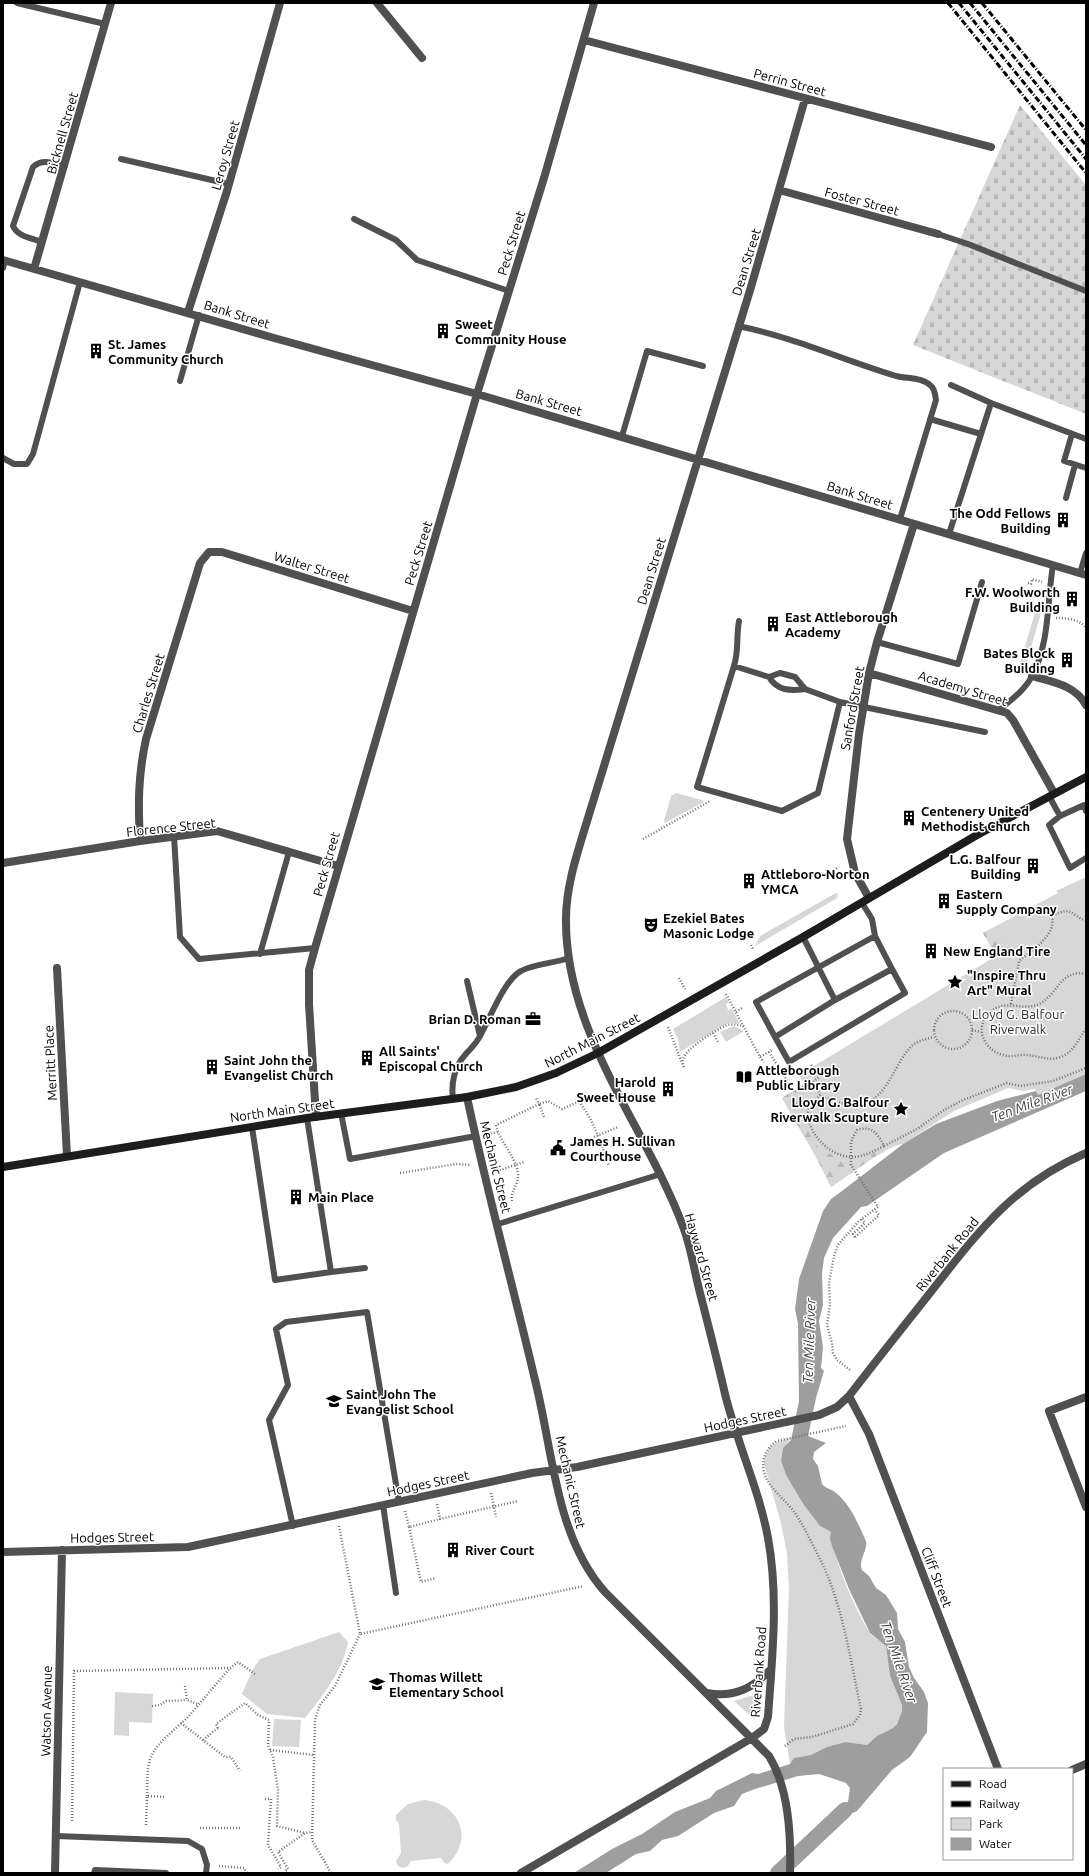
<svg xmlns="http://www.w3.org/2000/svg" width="1089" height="1876" font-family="Ubuntu,sans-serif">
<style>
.green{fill:#d7d7d7}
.forest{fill:url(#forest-firs)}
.cemetery{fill:url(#cemetery-stones)}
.water{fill:#9e9e9e}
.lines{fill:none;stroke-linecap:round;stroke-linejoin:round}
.canal{stroke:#9e9e9e;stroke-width:16}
.path{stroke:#727272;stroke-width:2.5;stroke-dasharray:1 2;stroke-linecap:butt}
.service{stroke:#505050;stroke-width:6}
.pedestrian{stroke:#505050;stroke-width:8}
.minor{stroke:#505050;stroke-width:8}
.secondary{stroke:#1d1d1d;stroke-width:8}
.rail{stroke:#000;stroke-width:3;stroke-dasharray:6 2 1 2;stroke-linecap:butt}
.labels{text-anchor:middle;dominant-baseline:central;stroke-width:3;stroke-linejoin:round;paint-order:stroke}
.street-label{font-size:13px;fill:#000;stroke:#fff}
.poi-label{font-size:13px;font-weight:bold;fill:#000;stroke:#fff;text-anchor:start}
.park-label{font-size:13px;fill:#2e2e2e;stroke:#fff}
.water-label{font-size:14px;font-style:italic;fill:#3f3f3f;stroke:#fff}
</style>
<defs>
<pattern id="forest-firs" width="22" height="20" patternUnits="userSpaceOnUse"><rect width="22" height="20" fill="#d7d7d7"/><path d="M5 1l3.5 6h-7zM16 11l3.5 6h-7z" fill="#b7b7b7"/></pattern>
<pattern id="cemetery-stones" width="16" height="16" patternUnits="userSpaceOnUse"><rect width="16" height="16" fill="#d7d7d7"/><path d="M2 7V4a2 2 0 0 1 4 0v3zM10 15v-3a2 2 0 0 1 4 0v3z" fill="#b7b7b7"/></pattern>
</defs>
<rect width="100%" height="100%" fill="#fff"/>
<!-- green -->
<path class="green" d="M1038 602 1043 606 1023 675 1005 670V668L1014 671 1016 666 1019 667Z
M676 793 702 800 704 802 665 823 664 821 671 796Z
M1086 877V1074L1038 1095 1035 1089 1023 1091 1008 1088 954 1111 903 1144C887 1145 846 1177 831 1187L816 1157 782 1098 804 1084 799 1075 996 956 983 933 1058 893 1056 891Z
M836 893 838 894 837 898 755 946 760 936Z
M726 997 729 1002 726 1004 728 1010 732 1009 740 1024 730 1023 724 1025 680 1052 678 1039 673 1029Z
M734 1026 744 1031 726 1042 720 1032Z
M791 1438 782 1452 781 1461 786 1475 820 1526 831 1532C833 1558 855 1610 870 1633 874 1639 882 1640 886 1646L890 1676 902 1705V1711L897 1724 893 1728 882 1733 867 1745C860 1745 853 1741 845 1743 834 1745 825 1749 815 1754 806 1758 796 1754 790 1764L784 1727 789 1588 787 1554 781 1523 764 1464C766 1447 775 1441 791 1438Z
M339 1632 348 1642C343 1671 323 1695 305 1718L267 1714 242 1694 253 1669 260 1659Z
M115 1692 153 1694 152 1723 129 1722V1736L114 1735Z
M754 1695 757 1701 755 1720 734 1701Z
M274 1719 301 1720 299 1747 272 1746Z
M424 1800C459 1803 475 1838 448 1864L444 1863 441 1858 411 1861 407 1867C401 1869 397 1867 396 1861L401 1853 399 1824 396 1820V1815L408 1804Z"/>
<!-- forest -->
<path class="forest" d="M997 926 1006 942 993 950 983 933Z
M792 1091 801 1102 798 1104V1111L816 1145 827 1153 848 1159 853 1172 831 1187 816 1157 782 1098Z
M879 1150 886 1152 880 1153 856 1170 854 1159Z"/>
<!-- cemetery -->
<path class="cemetery" d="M1020 105 1086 185V414L913 345Z"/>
<!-- water -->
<path class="water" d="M1086 1074V1091L944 1153 867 1206 861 1207 833 1238 824 1258 822 1274 823 1305 819 1321 823 1347 821 1368 824 1371 816 1398 808 1436 826 1443 814 1452 813 1459 818 1466 822 1484C826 1489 832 1489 836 1493 851 1505 858 1524 866 1541 868 1551 858 1559 862 1570L869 1576 876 1588 886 1595 897 1613 898 1629 905 1642 909 1667 914 1678 924 1692 928 1703 927 1732 910 1757 892 1770 857 1811 829 1824 836 1811 848 1802 850 1788 846 1783 819 1774 798 1776 755 1789 742 1794 734 1806 714 1813 678 1836 662 1840 650 1851 636 1854 606 1873H574L612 1849 642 1834 675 1812 710 1798 716 1791 752 1773 758 1774 790 1764 794 1758 811 1755 827 1747 846 1742 867 1745 877 1736 893 1728 897 1724 902 1711V1705L890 1676 886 1646 870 1633 849 1589 832 1546 830 1538 831 1532 820 1526 804 1505 786 1475 781 1461 783 1448 791 1440 799 1401 798 1324 795 1309 799 1279 823 1211 831 1199 842 1191 903 1144 936 1124 997 1101 1036 1091 1038 1095Z"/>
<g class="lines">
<!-- canal -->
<path class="canal" d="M778 1873 845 1810"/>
<!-- path -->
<path class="path" d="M1028 583 1031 584 1032 579 1042 582
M1056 618C1066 618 1081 619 1086 629
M643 839 710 801
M826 875 839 867
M751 945 753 949
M1086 974C1061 969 1059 992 1041 1003 1025 1013 1005 997 989 1013 974 1028 984 1050 1003 1055 1011 1058 1019 1054 1027 1055 1039 1056 1050 1062 1063 1056 1075 1050 1078 1039 1086 1029
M679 978 685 989
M726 994 760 1057 772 1050
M1011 1004 1019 961C1030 951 1044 944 1051 929 1053 925 1052 921 1053 916 1072 905 1070 915 1086 921
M934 1030a19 19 0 1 1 38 0a19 19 0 1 1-38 0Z
M736 1012 742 1008
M668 1027 684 1068C683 1065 682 1061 683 1059 685 1049 716 1030 725 1026 731 1023 737 1025 744 1026
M972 1030 981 1032
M713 1033 718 1042
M769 1052 794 1092 813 1082
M760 1057 764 1062
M811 1065 819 1077 813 1082 820 1094
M544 1117 539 1104 548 1101 562 1109 576 1103H580C595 1122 601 1144 609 1166
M485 1135 498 1132
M594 1137 618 1127
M884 1146 917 1129 944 1110 963 1100 1007 1083 1020 1086 1053 1081 1086 1068
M494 1172 524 1162
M400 1173 456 1164 471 1165
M512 1201C510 1191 519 1185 518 1174 516 1156 500 1143 496 1125L539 1104 536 1098
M855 1237 879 1215 875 1210
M855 1237 853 1234 865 1223 861 1219
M850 1370 837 1360 833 1353 832 1343 827 1325 830 1304 829 1283 834 1256 838 1245 859 1221 878 1207 851 1165V1143L853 1137 857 1130C872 1125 878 1134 884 1146 874 1151 863 1157 852 1157 831 1157 807 1134 808 1112 809 1105 816 1100 820 1095 854 1111 874 1110 893 1074 899 1064 905 1051 914 1044 920 1040 927 1039 934 1037
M491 1493 496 1517
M437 1504 440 1519 518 1501
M405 1511 409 1527 440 1519
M339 1526 360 1634 584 1586
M409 1527 421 1582 436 1578
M185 1686 187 1700 198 1704
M152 1706 160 1705 166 1701 187 1700
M181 1723 225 1757H231L240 1771
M218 1728 216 1724 245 1703 258 1715 269 1720 268 1745 273 1757 278 1790 277 1826 305 1833
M203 1740 219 1727
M785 1746 794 1739 812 1737 853 1724 860 1715 861 1709C850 1659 843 1605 820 1559 812 1544 805 1528 795 1513 786 1500 768 1488 764 1472 761 1460 766 1448 777 1441L846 1426
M270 1750 314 1755
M147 1796C148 1784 146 1768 151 1757 157 1742 176 1729 188 1717 202 1701 216 1684 230 1668
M265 1799H271L268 1845 281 1867 278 1869
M72 1821 74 1671 230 1668 238 1662 255 1674
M146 1825 147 1796 166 1797
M200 1828H241
M219 1866 244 1868 247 1873
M286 1873 285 1871 288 1869 278 1852 305 1833 312 1832
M331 1873 312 1840 315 1720 320 1705 335 1686 360 1634"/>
<!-- service -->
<path class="service" d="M17 3 105 24
M121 159 229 184
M354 219 396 240 417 260 509 291
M938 234 968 244 1086 291
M42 242C32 238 18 237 13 226L33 167C42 158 53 163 65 166
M3 268 5 260
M738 326C793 337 843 360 896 376 908 379 922 377 931 386 935 389 935 395 936 400L900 519
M180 381 199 315
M951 385 991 403
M930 419 981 434
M1072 434 1064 461 1086 468
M622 436 647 351 703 366
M3 458 14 464H27L33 454 80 282
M1066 498 1075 465
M949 534 991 403 1086 439
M1080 573 1086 553
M877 642 958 664 982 582
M734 666C739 651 736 637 739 621
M769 677C777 691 791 691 805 689L795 677 780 673 769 677 734 666 697 787 782 811 818 793 840 702 985 732
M805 689 840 702
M1000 709C1011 700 1025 690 1032 676 1050 643 1047 601 1053 565
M1049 796 1060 816 1084 805 1086 811
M1060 816 1049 825 1070 868 1086 858
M174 836 180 937 199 959 315 948
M862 903 872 919 875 936
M803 937C814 958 824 979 835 1000L775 1037 756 1002 875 936 892 969 835 1000
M260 954 289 852
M480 1036C490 1018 505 979 521 971 533 964 555 963 569 958
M775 1037 789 1062 905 993 892 969
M453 1099C451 1084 454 1067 465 1055 471 1048 476 1044 480 1036L467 981
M341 1113 350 1159 476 1136
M252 1127 275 1280 331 1272 307 1118
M498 1224 661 1174
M331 1272 365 1268
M383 1505 396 1593
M293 1526 269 1420 288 1385 276 1329 286 1322 367 1312 399 1502
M56 1836 188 1841 202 1849 207 1865 206 1873
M94 1873 95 1870 166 1873"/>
<!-- pedestrian -->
<path class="pedestrian" d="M1032 676C1052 682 1075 685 1086 705"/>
<!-- minor -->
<path class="minor" d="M377 3 422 58
M584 40 991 147
M779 190 938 234
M3 260 274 338 477 394 1086 575
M34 269 111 3
M188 312 227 191 280 3
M869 673 1007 713 1013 720 1054 793
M140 841C138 804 138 776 146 739L200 563 209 552H222L413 611
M3 863 140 841 217 831 338 866
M869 898 855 873 847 839 859 734 869 673 877 642 914 524
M57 968 67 1156
M467 1097C487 1192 513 1286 535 1380 553 1450 555 1536 605 1592L769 1756C789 1789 791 1835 790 1873
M316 1117 309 1004V970L315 948 477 394 544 178 594 3
M849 1396 869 1434 998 1769
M1086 1397 1049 1411 1086 1507
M3 1552 188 1547 532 1473 577 1467 819 1415 837 1407 849 1396C876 1361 903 1327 930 1293 978 1232 1012 1185 1086 1153
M707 1693C734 1698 753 1688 771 1669
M1072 1770 1086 1764
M55 1873 62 1550
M521 1873 752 1738 764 1729 768 1717C772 1658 779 1598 768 1538 759 1489 737 1443 725 1394 717 1359 708 1324 699 1289 694 1269 691 1248 684 1229 646 1126 565 1034 566 919 566 885 578 851 588 818L751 287 805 99"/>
<!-- secondary -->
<path class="secondary" d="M3 1167 307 1118 467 1097 516 1087 556 1073 598 1053 803 937 977 835 1086 777"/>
<!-- rail -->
<path class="rail" d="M948 3 1086 173
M959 3 1086 159
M970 3 1086 145
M982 3 1086 130"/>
</g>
<!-- icons -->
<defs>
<symbol id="building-bare" viewBox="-9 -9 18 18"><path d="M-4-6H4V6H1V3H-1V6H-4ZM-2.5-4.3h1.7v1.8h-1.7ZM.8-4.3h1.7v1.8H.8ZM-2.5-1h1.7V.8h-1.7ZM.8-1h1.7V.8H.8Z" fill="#000" stroke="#fff" stroke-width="2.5" paint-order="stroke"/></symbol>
<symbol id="theatre-bare" viewBox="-9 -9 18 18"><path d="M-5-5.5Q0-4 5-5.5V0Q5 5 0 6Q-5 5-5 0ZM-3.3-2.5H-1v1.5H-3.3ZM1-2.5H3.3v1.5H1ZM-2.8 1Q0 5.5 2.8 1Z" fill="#000" stroke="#fff" stroke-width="2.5" paint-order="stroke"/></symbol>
<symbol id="sight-bare" viewBox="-9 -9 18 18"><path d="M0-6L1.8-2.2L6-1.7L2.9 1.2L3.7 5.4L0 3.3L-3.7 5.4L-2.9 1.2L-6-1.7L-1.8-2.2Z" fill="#000" stroke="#fff" stroke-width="2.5" paint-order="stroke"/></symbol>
<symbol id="office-bare" viewBox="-9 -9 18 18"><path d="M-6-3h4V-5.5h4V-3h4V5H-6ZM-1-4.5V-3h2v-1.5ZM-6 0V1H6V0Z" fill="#000" stroke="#fff" stroke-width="2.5" paint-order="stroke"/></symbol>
<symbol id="library-bare" viewBox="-9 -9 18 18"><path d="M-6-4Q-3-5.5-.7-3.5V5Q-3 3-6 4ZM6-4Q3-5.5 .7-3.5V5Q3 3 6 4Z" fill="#000" stroke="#fff" stroke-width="2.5" paint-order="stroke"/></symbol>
<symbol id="civic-bare" viewBox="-9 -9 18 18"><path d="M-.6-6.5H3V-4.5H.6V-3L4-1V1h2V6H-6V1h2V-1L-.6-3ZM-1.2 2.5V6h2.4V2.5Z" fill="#000" stroke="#fff" stroke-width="2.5" paint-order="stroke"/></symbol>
<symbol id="school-bare" viewBox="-9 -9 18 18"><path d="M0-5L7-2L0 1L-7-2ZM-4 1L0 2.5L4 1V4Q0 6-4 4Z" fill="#000" stroke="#fff" stroke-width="2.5" paint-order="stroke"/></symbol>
</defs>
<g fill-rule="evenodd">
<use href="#building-bare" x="432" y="320" width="22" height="22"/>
<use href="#building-bare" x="85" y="340" width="22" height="22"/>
<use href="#building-bare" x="1052" y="509" width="22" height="22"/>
<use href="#building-bare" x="1061" y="588" width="22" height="22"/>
<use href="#building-bare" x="762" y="613" width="22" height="22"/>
<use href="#building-bare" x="1056" y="649" width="22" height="22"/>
<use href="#building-bare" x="898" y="807" width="22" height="22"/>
<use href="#building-bare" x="1022" y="855" width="22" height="22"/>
<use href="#building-bare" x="738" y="870" width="22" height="22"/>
<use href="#building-bare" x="933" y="890" width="22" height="22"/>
<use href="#theatre-bare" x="640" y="914" width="22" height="22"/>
<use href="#building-bare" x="920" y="940" width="22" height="22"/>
<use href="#sight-bare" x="944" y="971" width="22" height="22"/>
<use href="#office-bare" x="522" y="1008" width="22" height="22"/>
<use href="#building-bare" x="356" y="1047" width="22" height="22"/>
<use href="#building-bare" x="201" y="1056" width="22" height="22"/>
<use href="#library-bare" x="733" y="1066" width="22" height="22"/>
<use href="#building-bare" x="657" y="1078" width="22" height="22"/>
<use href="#sight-bare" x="890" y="1098" width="22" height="22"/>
<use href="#civic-bare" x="547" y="1137" width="22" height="22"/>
<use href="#building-bare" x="285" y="1186" width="22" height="22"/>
<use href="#school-bare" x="323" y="1390" width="22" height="22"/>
<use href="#building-bare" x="442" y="1539" width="22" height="22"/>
<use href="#school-bare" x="366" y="1673" width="22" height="22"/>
</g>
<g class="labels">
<!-- street labels -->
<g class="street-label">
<text transform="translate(790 82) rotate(15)">Perrin Street</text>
<text transform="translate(62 133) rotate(-74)">Bicknell Street</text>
<text transform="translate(225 155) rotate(-74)">Leroy Street</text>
<text transform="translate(862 201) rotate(15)">Foster Street</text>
<text transform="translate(511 243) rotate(-73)">Peck Street</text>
<text transform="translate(746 262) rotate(-73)">Dean Street</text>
<text transform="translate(237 314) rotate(17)">Bank Street</text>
<text transform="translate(549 402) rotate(16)">Bank Street</text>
<text transform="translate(860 495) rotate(17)">Bank Street</text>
<text transform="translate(418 553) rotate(-73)">Peck Street</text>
<text transform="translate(312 567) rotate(17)">Walter Street</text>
<text transform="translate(651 571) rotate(-73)">Dean Street</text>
<text transform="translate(963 688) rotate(17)">Academy Street</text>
<text transform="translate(148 693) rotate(-73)">Charles Street</text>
<text transform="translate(852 708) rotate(-80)">Sanford Street</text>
<text transform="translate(171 827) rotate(-6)">Florence Street</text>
<text transform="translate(326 864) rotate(-74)">Peck Street</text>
<text transform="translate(592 1040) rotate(-27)">North Main Street</text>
<text transform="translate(50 1063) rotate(-93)">Merritt Place</text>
<text transform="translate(282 1110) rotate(-8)">North Main Street</text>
<text transform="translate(496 1167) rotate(76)">Mechanic Street</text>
<text transform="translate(947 1254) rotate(-51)">Riverbank Road</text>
<text transform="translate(702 1257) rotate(74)">Hayward Street</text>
<text transform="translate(745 1419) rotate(-12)">Hodges Street</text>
<text transform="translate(571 1482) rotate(77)">Mechanic Street</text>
<text transform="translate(428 1483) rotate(-12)">Hodges Street</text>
<text transform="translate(112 1537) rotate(-1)">Hodges Street</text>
<text transform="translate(937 1577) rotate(69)">Cliff Street</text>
<text transform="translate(758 1672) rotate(-86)">Riverbank Road</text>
<text transform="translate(46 1711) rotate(-89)">Watson Avenue</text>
</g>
<!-- poi labels -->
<g class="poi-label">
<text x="455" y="324">Sweet<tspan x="455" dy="15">Community House</tspan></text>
<text x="108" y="344">St. James<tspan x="108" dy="15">Community Church</tspan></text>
<text x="1051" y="513" text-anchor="end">The Odd Fellows<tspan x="1051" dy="15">Building</tspan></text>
<text x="1060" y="592" text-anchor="end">F.W. Woolworth<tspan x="1060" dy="15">Building</tspan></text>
<text x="785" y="617">East Attleborough<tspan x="785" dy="15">Academy</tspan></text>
<text x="1055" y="653" text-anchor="end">Bates Block<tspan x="1055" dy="15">Building</tspan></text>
<text x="921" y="811">Centenery United<tspan x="921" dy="15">Methodist Church</tspan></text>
<text x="1021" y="859" text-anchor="end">L.G. Balfour<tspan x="1021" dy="15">Building</tspan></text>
<text x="761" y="874">Attleboro-Norton<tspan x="761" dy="15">YMCA</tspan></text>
<text x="956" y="894">Eastern<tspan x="956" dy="15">Supply Company</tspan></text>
<text x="663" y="918">Ezekiel Bates<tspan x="663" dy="15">Masonic Lodge</tspan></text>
<text x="943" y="951">New England Tire</text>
<text x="967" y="975">"Inspire Thru<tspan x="967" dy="15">Art" Mural</tspan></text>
<text x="521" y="1019" text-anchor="end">Brian D. Roman</text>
<text x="379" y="1051">All Saints'<tspan x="379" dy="15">Episcopal Church</tspan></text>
<text x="224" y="1060">Saint John the<tspan x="224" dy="15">Evangelist Church</tspan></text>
<text x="756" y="1070">Attleborough<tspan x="756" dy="15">Public Library</tspan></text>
<text x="656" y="1082" text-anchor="end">Harold<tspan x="656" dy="15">Sweet House</tspan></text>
<text x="889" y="1102" text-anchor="end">Lloyd G. Balfour<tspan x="889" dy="15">Riverwalk Scupture</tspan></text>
<text x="570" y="1141">James H. Sullivan<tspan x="570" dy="15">Courthouse</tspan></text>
<text x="308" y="1197">Main Place</text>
<text x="346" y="1394">Saint John The<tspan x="346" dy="15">Evangelist School</tspan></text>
<text x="465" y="1550">River Court</text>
<text x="389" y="1677">Thomas Willett<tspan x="389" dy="15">Elementary School</tspan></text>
</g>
<!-- park labels -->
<g class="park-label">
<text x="1018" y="1014">Lloyd G. Balfour<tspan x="1018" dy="15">Riverwalk</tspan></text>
</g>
<!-- water labels -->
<g class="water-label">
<text transform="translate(1032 1103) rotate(-20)">Ten Mile River</text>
<text transform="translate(809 1341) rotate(-88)">Ten Mile River</text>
<text transform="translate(899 1662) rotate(71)">Ten Mile River</text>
</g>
</g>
<!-- border -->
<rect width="1089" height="1876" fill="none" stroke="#000000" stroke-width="8"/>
<!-- legend -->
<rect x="943" y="1768" width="130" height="92" fill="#ffffff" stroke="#999999"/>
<rect x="951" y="1781" width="20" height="6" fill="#1d1d1d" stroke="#999999"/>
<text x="979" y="1788" font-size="12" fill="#000000">Road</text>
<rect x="951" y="1801" width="20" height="6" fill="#000000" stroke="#999999"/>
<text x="979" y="1808" font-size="12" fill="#000000">Railway</text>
<rect x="951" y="1818" width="20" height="12" fill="#d7d7d7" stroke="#999999"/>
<text x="979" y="1828" font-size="12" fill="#000000">Park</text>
<rect x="951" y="1838" width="20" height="12" fill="#9e9e9e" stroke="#999999"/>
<text x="979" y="1848" font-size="12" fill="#000000">Water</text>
</svg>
